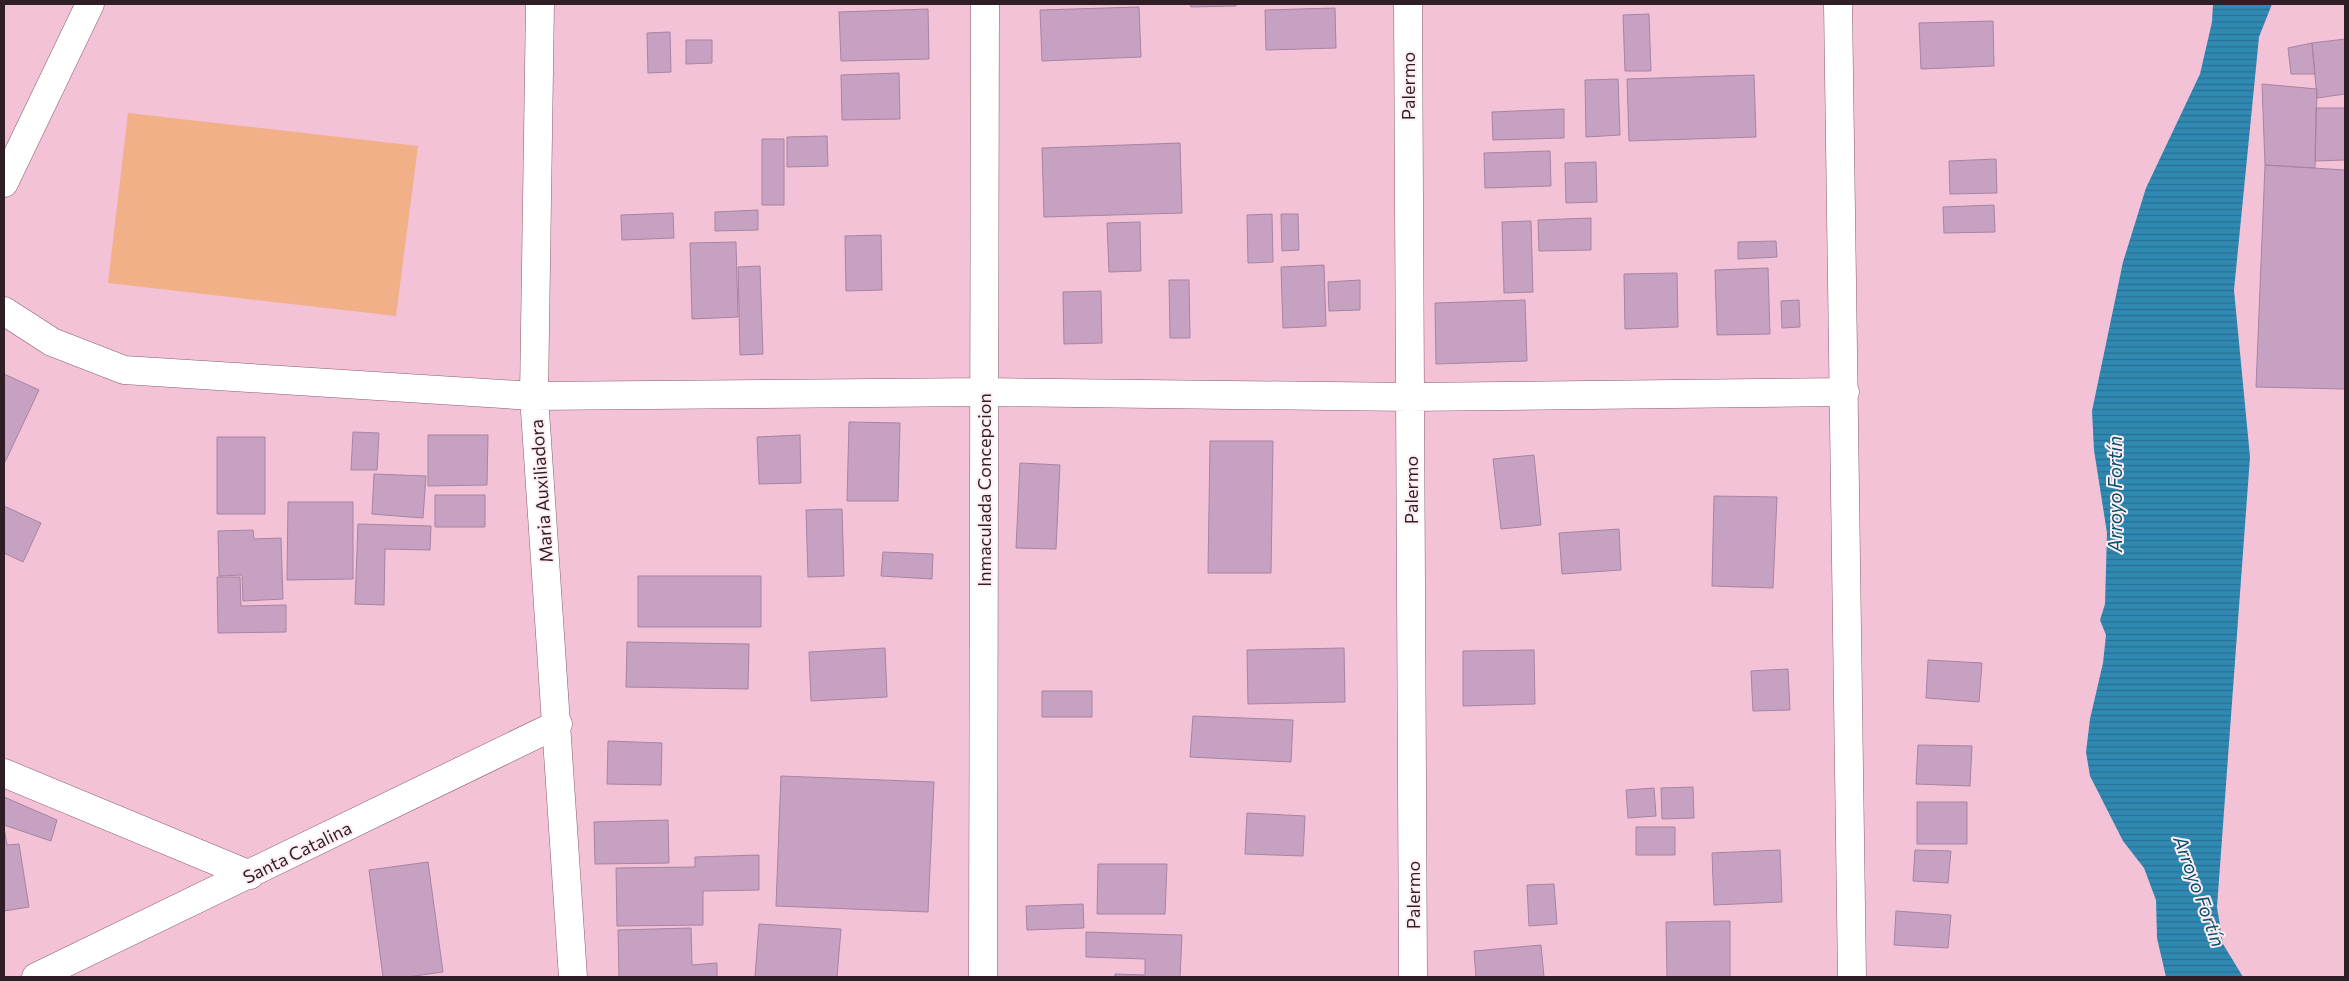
<svg xmlns="http://www.w3.org/2000/svg" width="2349" height="981" font-family="Commissioner,sans-serif">
<style>
.garden{fill:#f1b088}
.water{fill:url(#water-rules)}
.building{fill:#c7a1c1;stroke:#a883a2}
.lines{fill:none;stroke-linecap:round;stroke-linejoin:round}
.street-casing{stroke:#885d70;stroke-width:29}
.street{stroke:#fff;stroke-width:28}
.labels{text-anchor:middle;dominant-baseline:central;stroke-width:4;stroke-linejoin:round;paint-order:stroke}
.street-label{font-size:18px;fill:#301e26;stroke:#feeef4}
.water-label{font-size:19px;font-style:italic;fill:#074f6c;stroke:#feeef4}
</style>
<defs>
<pattern id="water-rules" width="6" height="5" patternUnits="userSpaceOnUse" patternTransform="scale(1.25)"><rect width="6" height="5" fill="#3089b2"/><path d="M0 2.5h6" fill="none" stroke="#296f91"/></pattern>
</defs>
<rect width="100%" height="100%" fill="#f3c2d6"/>
<!-- garden -->
<path class="garden" d="M128 113 418 146 396 316 108 283Z"/>
<!-- water -->
<path class="water" d="M2213 4H2272L2259 37 2234 290 2250 457 2217 907 2223 944 2243 977H2166L2157 938 2156 900 2144 868 2123 841 2090 776 2086 752 2090 719 2103 663 2106 635 2100 620 2105 604 2107 533 2094 450 2092 411 2123 262 2146 188 2200 74 2212 22Z"/>
<!-- building -->
<path class="building" d="M1190 4H1236V6L1191 7Z
M1139 7 1141 57 1042 61 1040 10Z
M1335 8 1336 48 1266 50 1265 10Z
M928 9 929 59 841 61 839 12Z
M1649 14 1651 71H1625L1623 15Z
M1993 21 1994 66 1921 69 1919 23Z
M670 32 671 72 648 73 647 33Z
M2345 39V94L2317 98 2312 43Z
M686 40H712V63L686 64Z
M2312 43 2315 74H2291L2288 48Z
M899 73 900 119 842 120 841 75Z
M1754 75 1756 137 1629 141 1627 79Z
M1618 79 1620 135 1586 137 1585 80Z
M2262 84 2317 89 2315 168 2265 165Z
M2316 108H2345V160L2315 161Z
M1564 109V138L1493 140 1492 112Z
M827 136 828 166 787 167V137Z
M762 139H784V205H762Z
M1180 143 1182 213 1044 217 1042 148Z
M1550 151 1551 186 1485 188 1484 153Z
M1996 159 1997 193 1950 194 1949 161Z
M1596 162 1597 202 1566 203 1565 163Z
M2265 165 2345 170V389L2256 387Z
M1994 205 1995 232 1944 233 1943 207Z
M758 210V230L715 231V212Z
M673 213 674 238 622 240 621 215Z
M1272 214 1273 262 1248 263 1247 215Z
M1281 214H1298L1299 250 1282 251Z
M1591 218V250L1539 251 1538 220Z
M1531 221 1533 292 1504 293 1502 222Z
M1140 222 1141 271 1109 272 1107 223Z
M881 235 882 290 846 291 845 236Z
M1776 241 1777 257 1738 259V242Z
M736 242 738 317 692 319 690 243Z
M1324 265 1326 326 1283 328 1281 267Z
M760 266 763 354 740 355 738 267Z
M1768 268 1770 334 1717 335 1715 270Z
M1677 273 1678 327 1625 329 1624 274Z
M1169 280H1189L1190 338H1170Z
M1360 280V310L1329 311 1328 282Z
M1101 291 1102 343 1064 344 1063 292Z
M1525 300 1527 361 1436 364 1435 303Z
M1799 300 1800 327 1782 328 1781 301Z
M4 374 39 390 5 462 4 461Z
M849 422 900 423 898 501H847Z
M353 432 379 433 377 470H351Z
M428 435H488L487 485 428 486Z
M800 435 801 483 759 484 757 437Z
M217 437H265V514H217Z
M1210 441H1273L1271 573H1208Z
M1534 455 1541 525 1501 529 1493 459Z
M1020 463 1060 465 1056 549 1016 548Z
M374 474 426 476 423 518 372 514Z
M435 495H485V527H435Z
M1714 496 1777 497 1773 588 1712 586Z
M288 502H353V579L287 580Z
M4 506 41 523 23 562 4 553Z
M842 509 844 576 808 577 806 510Z
M358 524 431 526 430 550 385 549 384 605 355 604Z
M1619 529 1621 570 1562 574 1559 533Z
M253 530 254 539 281 538 283 599 243 601 242 575 219 576 218 531Z
M883 552 933 554 932 579 881 576Z
M638 576H761V627H638Z
M217 577H240L241 606 286 605V632L218 633Z
M627 642 749 644 748 689 626 687Z
M885 648 887 697 811 701 809 652Z
M1344 648 1345 702 1248 704 1247 650Z
M1534 650 1535 704 1463 706V651Z
M1928 660 1982 663 1979 702 1926 698Z
M1788 669 1790 710 1753 711 1751 671Z
M1042 691H1092V717H1042Z
M1193 716 1293 720 1291 762 1190 757Z
M608 741 662 743 661 785 607 784Z
M1918 745 1972 746 1970 786 1916 784Z
M781 776 934 782 928 912 776 906Z
M1693 787 1694 818 1662 819 1661 788Z
M1654 788 1656 816 1628 818 1626 790Z
M4 797 57 820 51 841 4 825Z
M1917 802H1967V844H1917Z
M1247 813 1305 816 1303 856 1245 854Z
M668 820 669 863 595 864 594 822Z
M1636 827H1675V855H1636Z
M4 828 7 845 19 844 29 907 4 911Z
M1780 850 1782 902 1714 905 1712 853Z
M1915 850 1951 851 1948 883 1913 881Z
M759 855V890L703 891V925L617 926 616 868 695 867V857Z
M428 862 443 972 407 977H383L369 870Z
M1098 864H1167L1165 914H1097Z
M1554 884 1557 924 1529 926 1527 885Z
M1083 904 1084 928 1027 930 1026 906Z
M1896 911 1951 915 1948 948 1894 945Z
M1730 921V977H1667L1666 922Z
M759 924 841 929 837 977H755Z
M691 928 692 965 717 963V977H619L618 930Z
M1086 932 1182 935 1180 977H1115V974L1145 975V959L1086 957Z
M1541 945 1544 977H1476L1474 951Z"/>
<g class="lines">
<defs>
<path id="street" d="M540 4 534 396 573 977
M1408 4 1413 977
M1838 4 1852 977
M4 183 90 4
M4 311 52 342 124 370 534 396 984 392 1410 397 1845 392
M4 773 250 875
M36 977 558 724
M983 977 985 4"/>
</defs>
<!-- street casing -->
<use href="#street" class="street-casing"/>
<!-- street -->
<use href="#street" class="street"/>
</g>
<g class="labels">
<!-- street labels -->
<g class="street-label">
<text transform="translate(1408 86) rotate(-90)">Palermo</text>
<text transform="translate(984 490) rotate(-90)">Inmaculada Concepcion</text>
<text transform="translate(1411 490) rotate(-90)">Palermo</text>
<text transform="translate(541 491) rotate(-94)">Maria Auxiliadora</text>
<text transform="translate(297 852) rotate(-26)">Santa Catalina</text>
<text transform="translate(1413 895) rotate(-90)">Palermo</text>
</g>
<!-- water labels -->
<g class="water-label">
<text transform="translate(2114 494) rotate(-90)">Arroyo Fortín</text>
<text transform="translate(2200 891) rotate(70)">Arroyo Fortín</text>
</g>
</g>
<!-- border -->
<rect width="2349" height="981" fill="none" stroke="#301e26" stroke-width="10"/>
</svg>
